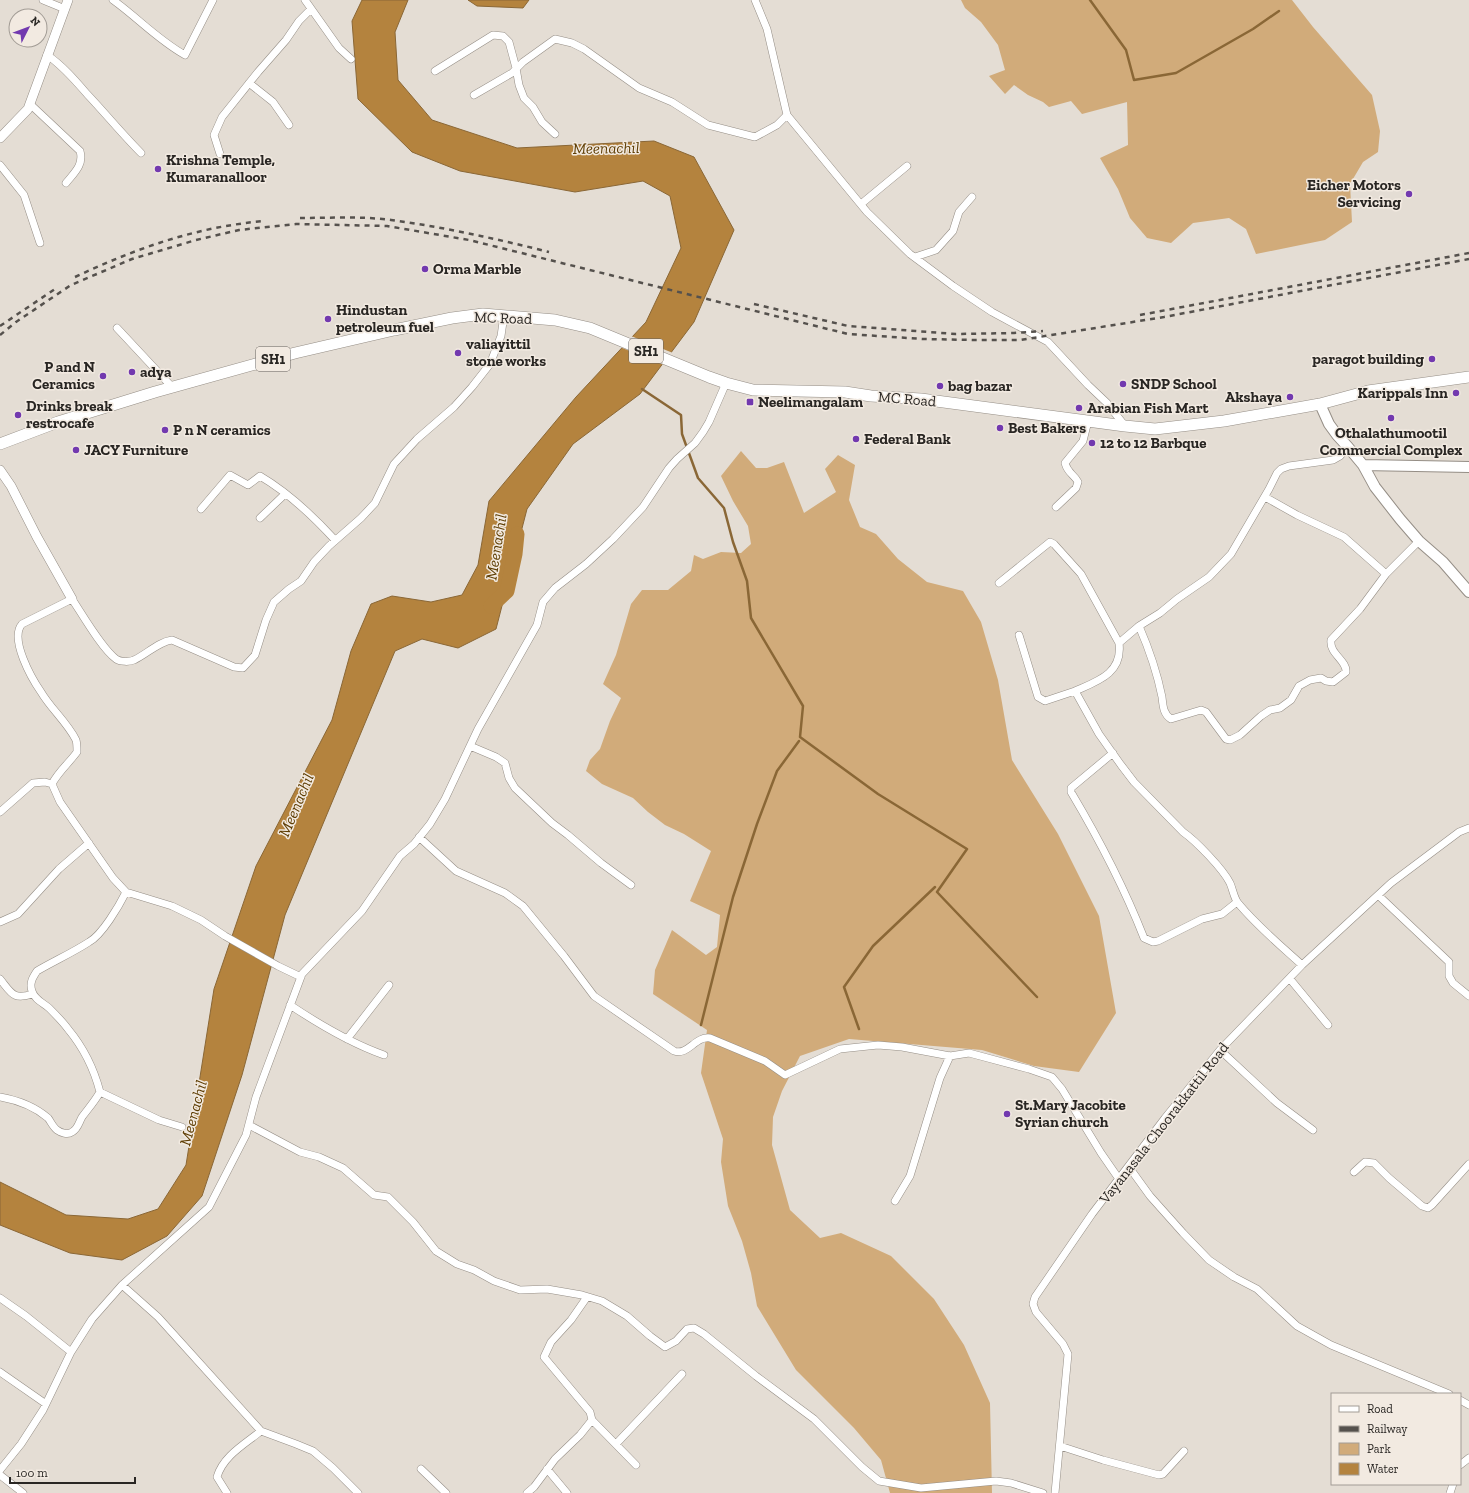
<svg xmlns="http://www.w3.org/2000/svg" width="1469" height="1493" font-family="'Zilla Slab',serif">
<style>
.green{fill:#d1ab7a}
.water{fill:#b4833e;stroke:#8a6736}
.pier{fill:#e4ddd4}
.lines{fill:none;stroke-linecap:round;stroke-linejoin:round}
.stream{stroke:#8a6736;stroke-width:2.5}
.river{stroke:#b4833e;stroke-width:15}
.minor-casing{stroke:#958e86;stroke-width:8}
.tertiary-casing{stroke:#958e86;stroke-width:10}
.secondary-casing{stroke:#958e86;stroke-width:12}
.primary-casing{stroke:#958e86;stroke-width:12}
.minor{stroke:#fff;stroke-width:7}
.tertiary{stroke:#fff;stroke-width:9}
.secondary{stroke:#fff;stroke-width:10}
.primary{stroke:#fff;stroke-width:11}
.rail{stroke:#55514d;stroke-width:2.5;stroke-dasharray:5 5;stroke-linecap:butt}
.poi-dot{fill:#7239af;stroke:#f2eae1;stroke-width:1.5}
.labels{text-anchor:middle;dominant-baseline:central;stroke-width:3;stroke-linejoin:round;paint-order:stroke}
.shield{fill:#f2eae1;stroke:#65615c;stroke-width:1}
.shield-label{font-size:14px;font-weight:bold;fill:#292623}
.poi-label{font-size:15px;font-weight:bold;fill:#292623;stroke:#f2eae1;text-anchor:start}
.street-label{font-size:15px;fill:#292623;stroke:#f2eae1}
.water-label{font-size:16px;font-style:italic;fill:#5e3d03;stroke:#f2eae1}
</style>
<rect width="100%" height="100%" fill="#e4ddd4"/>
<!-- green -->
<path class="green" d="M961 0H1292L1313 27 1372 95 1380 131 1378 152 1363 162 1350 184 1352 222 1325 240 1256 254 1246 229 1229 218 1193 223 1171 243 1147 238 1130 218 1118 189 1100 158 1128 145 1127 102 1082 114 1071 101 1049 107 1043 102 1028 95 1014 85 1005 94 989 76 1005 70 998 45 981 22 965 8Z
M741 451 756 468H767L784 462 804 513 836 492 825 469 838 455 855 465 849 500 860 527 876 534 898 559 927 582 963 591 981 622 998 680 1012 760 1058 834 1099 916 1116 1013 1079 1072 1034 1066 982 1050 849 1039 800 1056 782 1091 773 1117 772 1145 790 1210 820 1238 841 1233 891 1256 934 1299 964 1345 990 1403 992 1493H890L881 1460 854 1428 796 1370 757 1306 751 1273 742 1241 728 1206 721 1162 723 1139 701 1073 707 1030 653 994 655 970 672 930 706 955 717 947 720 915 690 901 711 851 684 834 665 825 648 812 633 798 602 784 586 771 590 760 600 749 610 721 621 698 603 684 616 655 631 604 642 590H668L691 571 694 555 703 559 721 552 741 553 751 544 748 526 733 501 721 476Z"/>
<!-- water -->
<path class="water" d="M362 0H408L395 32 398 80 432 120 517 148 654 141 694 157 734 230 694 322 640 394 573 444 527 509 496 629 458 648 422 639 395 651 285 915 242 1075 202 1196 167 1236 122 1260 70 1253 0 1225V1182L66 1215 128 1219 158 1209 186 1165 214 989 256 866 332 720 351 651 371 604 392 596 431 602 462 595 478 565 489 501 576 397 646 322 681 248 670 196 643 181 575 192 460 171 412 152 358 99 352 21Z
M468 0H529L523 8 477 6Z"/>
<!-- pier -->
<path class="pier" d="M631 336 673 353 664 365 620 347Z"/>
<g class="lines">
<!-- stream -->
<path class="stream" d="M1090 0 1126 50 1134 80 1176 73 1253 29 1279 11
M642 389 681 415 682 434 698 478 724 508 733 542 747 581 751 618 803 706 800 737 878 794 967 849 937 892 1037 997
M701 1025 733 897 757 824 777 771 799 741
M859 1029 844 987 873 946 935 887"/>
<!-- river -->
<path class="river" d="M491 606 507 591 515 554 517 534"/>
<defs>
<path id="minor" d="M43 0 65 9
M113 0C138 18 158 40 185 55L213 0
M305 0 339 48 351 59
M755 0 767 29 787 115 867 212 910 254 953 286 992 312 1048 342 1088 385 1107 403 1125 426
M47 55C62 65 75 80 87 94 105 113 122 134 141 153
M435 71 493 35 503 36 509 42 516 68 519 85 524 98 533 107 542 122 555 134
M249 83 273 102 289 125
M474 95 512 73 523 62 555 39 572 43 584 49 639 88 672 102 708 125 755 137 777 125 787 115
M30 104 80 151C84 165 74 173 66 183
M220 154 214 135 222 117 258 72 286 40 299 21 311 9
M0 165 24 195 40 243
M861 204 907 166
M915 257 936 250 953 231 959 212 972 197
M117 328 172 387
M1265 497 1297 515 1344 537 1386 574 1419 541
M1056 507 1076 488 1078 482C1074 474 1068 474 1065 463L1083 441 1088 421
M201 509 230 475 248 485 260 476C289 493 313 516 335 540
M260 518 285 494
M999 583 1050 542 1054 544 1081 574 1119 643
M1139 626C1149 649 1157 672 1162 697 1163 705 1163 714 1171 719L1201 710 1206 712 1226 739 1230 740 1240 735 1261 716 1270 710 1280 708 1291 700 1299 686 1310 680 1321 678 1326 681 1333 682 1346 672C1347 660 1329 654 1331 640L1360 609 1386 574
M1019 635 1038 697 1045 701 1075 691
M470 746 496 757 505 763 509 778 515 788 552 823 568 835 601 863 631 885
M1113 753 1071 788V792C1099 839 1124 887 1144 938L1153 942 1158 941 1202 919 1222 914 1237 902
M0 812 33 783 45 782 52 784
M419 837 456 871 505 893 523 906 564 956 594 996 674 1051C688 1056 695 1036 710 1038L765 1061 785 1075 840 1049 878 1045 902 1047 950 1056 969 1053 1029 1069 1052 1077 1062 1089 1101 1153 1119 1179
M1379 896 1449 962V976L1453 983 1469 996
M0 922 18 914 59 869 89 843
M1302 965C1280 945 1257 926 1238 903 1234 898 1233 890 1230 883 1223 869 1196 841 1183 832L1134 782 1121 765 1099 734 1075 691C1098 681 1123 673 1119 643L1139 626 1160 613 1177 599 1209 577 1231 554 1269 489 1277 473 1281 469 1289 466 1333 460 1340 456 1348 447
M301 977 278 966 225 936 201 920 172 906 126 892 113 878 60 802 52 784C58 772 69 763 77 752 77 748 77 743 76 740 67 722 51 709 41 692 32 679 9 639 22 624L72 599C82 614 102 649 116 659 120 662 130 662 134 660 147 654 158 642 172 640L234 667 243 668 255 655 266 620 274 602 289 589 301 581 314 562 329 546 361 518 375 503 394 464 417 439 454 407 472 387 490 364 501 336 504 315
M0 979C12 994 13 1000 33 994
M1290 979 1328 1025
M290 1005C320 1025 350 1043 384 1055
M347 1039 389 985
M1220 1050 1277 1103 1313 1130
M100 1092 159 1120 182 1127
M0 1097C17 1100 35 1107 48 1118 51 1122 53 1127 57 1130 61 1133 68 1135 72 1132 78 1129 79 1122 82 1117 88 1109 95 1101 100 1092 94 1069 83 1047 68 1029 63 1022 56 1015 49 1008 43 1003 34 999 32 991 29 983 33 977 37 971 54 961 72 953 89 942 102 935 119 906 126 892
M249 1125 300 1152 319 1157 343 1168 374 1195 388 1197 413 1222 436 1251 457 1264 474 1270 494 1281 520 1290 547 1289 582 1295 602 1301 627 1316 650 1336 665 1347 676 1341 687 1329 694 1328 704 1334 756 1376 814 1419 862 1467 879 1481 921 1488 996 1481 1011 1483 1043 1493
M1129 1167 1150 1196 1183 1233 1209 1260 1234 1277 1257 1289 1297 1326 1331 1345 1449 1394
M1354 1172 1365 1162 1374 1163 1389 1178 1422 1206 1428 1208 1432 1205 1469 1164
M895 1201 910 1176 940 1078 950 1056
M122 1285 158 1317 261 1431 296 1444 313 1451 333 1468 358 1493
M587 1297 571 1320 551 1342 544 1357 590 1412 592 1420 636 1465
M0 1298 26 1316 71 1352
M0 1372 46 1404
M1460 1400 1469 1405
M616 1444 682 1374
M1060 1446 1103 1460 1159 1475 1163 1474 1184 1451
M1460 1465 1469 1458
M421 1469 446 1493
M547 1469 567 1493
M0 1470 21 1444 43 1410 71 1352 92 1319 122 1285 209 1207 246 1135 256 1097 302 974 362 911 400 856 414 844 430 824 445 799 478 729 537 625 543 602 555 588 586 564 613 539 643 507 669 468 677 459 695 443 703 432 709 422 726 383
M0 1475 23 1493
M227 1493 217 1477C223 1456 245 1444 261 1431
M527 1493 534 1487 555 1459 580 1435 592 1420
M1055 1493 1068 1354 1063 1344 1036 1312 1033 1304 1035 1297 1092 1214 1165 1118 1220 1050 1302 965 1391 883 1459 832 1469 828
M1450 1493 1453 1484"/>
<path id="tertiary" d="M0 138 28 109 68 0
M0 470 11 486 37 537 72 599"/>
<path id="secondary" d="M1320 404 1329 424 1337 435 1348 447 1363 465 1375 487 1400 519 1419 541 1443 562 1469 592
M1363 465 1469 467"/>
<path id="primary" d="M0 444 58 422 155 392 295 353 394 330 452 318 483 314 555 320 590 328 709 377 726 383 753 390 845 392 871 396 921 399 1125 426 1155 429 1224 421 1320 404 1368 391 1469 377"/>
</defs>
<!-- minor casing -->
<use href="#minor" class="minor-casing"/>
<!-- tertiary casing -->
<use href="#tertiary" class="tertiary-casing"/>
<!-- secondary casing -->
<use href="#secondary" class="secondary-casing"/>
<!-- primary casing -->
<use href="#primary" class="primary-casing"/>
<!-- minor -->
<use href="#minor" class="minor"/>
<!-- tertiary -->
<use href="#tertiary" class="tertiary"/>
<!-- secondary -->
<use href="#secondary" class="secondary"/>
<!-- primary -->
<use href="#primary" class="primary"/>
<!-- rail -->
<path class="rail" d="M300 218C330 218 361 216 391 220 444 227 497 239 549 252
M75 277C137 248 196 227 264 221
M754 304 848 326 956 334 1014 333 1043 331
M1140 315 1469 253
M0 326 55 289
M0 335 16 322 71 285 132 259 196 240 239 230 296 224 387 226 469 240 848 334 923 339 973 340H1020L1039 337 1164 317 1469 259"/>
</g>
<!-- markers -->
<g class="poi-dot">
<circle cx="158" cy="169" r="4"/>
<circle cx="1409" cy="194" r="4"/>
<circle cx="425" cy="269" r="4"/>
<circle cx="328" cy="319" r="4"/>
<circle cx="458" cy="353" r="4"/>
<circle cx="1432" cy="359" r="4"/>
<circle cx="132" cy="372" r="4"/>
<circle cx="103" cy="376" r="4"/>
<circle cx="1123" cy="384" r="4"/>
<circle cx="940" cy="386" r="4"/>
<circle cx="1456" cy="393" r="4"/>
<circle cx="1290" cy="397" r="4"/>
<rect x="746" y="398" width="8" height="8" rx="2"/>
<circle cx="1079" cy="408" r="4"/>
<circle cx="18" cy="415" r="4"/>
<circle cx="1391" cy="418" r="4"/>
<circle cx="1000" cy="428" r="4"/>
<circle cx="165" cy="430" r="4"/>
<circle cx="856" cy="439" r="4"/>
<circle cx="1092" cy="443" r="4"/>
<circle cx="76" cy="450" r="4"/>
<circle cx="1007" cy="1114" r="4"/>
</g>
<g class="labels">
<!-- shield labels -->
<g class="shield">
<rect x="629" y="339" width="34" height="24" rx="3"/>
<rect x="256" y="347" width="34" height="24" rx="3"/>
</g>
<g class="shield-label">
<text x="646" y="351">SH1</text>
<text x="273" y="359">SH1</text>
</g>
<!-- poi labels -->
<g class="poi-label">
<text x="166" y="160">Krishna Temple,<tspan x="166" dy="17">Kumaranalloor</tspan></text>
<text x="1401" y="185" text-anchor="end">Eicher Motors<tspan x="1401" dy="17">Servicing</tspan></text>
<text x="433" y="269">Orma Marble</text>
<text x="336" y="310">Hindustan<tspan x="336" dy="17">petroleum fuel</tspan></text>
<text x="466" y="344">valiayittil<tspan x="466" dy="17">stone works</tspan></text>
<text x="1424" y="359" text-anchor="end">paragot building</text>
<text x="95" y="367" text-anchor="end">P and N<tspan x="95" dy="17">Ceramics</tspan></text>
<text x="140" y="372">adya</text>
<text x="1131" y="384">SNDP School</text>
<text x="948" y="386">bag bazar</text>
<text x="1448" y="393" text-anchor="end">Karippals Inn</text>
<text x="1282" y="397" text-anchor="end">Akshaya</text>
<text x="758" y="402">Neelimangalam</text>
<text x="26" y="406">Drinks break<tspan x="26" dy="17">restrocafe</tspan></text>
<text x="1087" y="408">Arabian Fish Mart</text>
<text x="1008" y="428">Best Bakers</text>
<text x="173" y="430">P n N ceramics</text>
<text x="1391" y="433" text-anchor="middle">Othalathumootil<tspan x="1391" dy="17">Commercial Complex</tspan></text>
<text x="864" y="439">Federal Bank</text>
<text x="1100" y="443">12 to 12 Barbque</text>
<text x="84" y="450">JACY Furniture</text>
<text x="1015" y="1105">St.Mary Jacobite<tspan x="1015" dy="17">Syrian church</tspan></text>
</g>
<!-- street labels -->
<g class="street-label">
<text transform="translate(503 318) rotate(2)">MC Road</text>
<text transform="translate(907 399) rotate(5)">MC Road</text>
<text transform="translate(1164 1123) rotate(-52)">Vayanasala Choorakkattil Road</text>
</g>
<!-- water labels -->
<g class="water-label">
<text transform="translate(606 148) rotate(-1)">Meenachil</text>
<text transform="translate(496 547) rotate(-81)">Meenachil</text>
<text transform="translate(296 805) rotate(-67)">Meenachil</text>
<text transform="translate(193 1113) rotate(-75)">Meenachil</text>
</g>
</g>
<!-- legend -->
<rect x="1331" y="1393" width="130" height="92" fill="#f2eae1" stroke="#a29c95"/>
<rect x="1339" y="1406" width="20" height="6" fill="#ffffff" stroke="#a29c95"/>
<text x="1367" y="1413" font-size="12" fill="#292623">Road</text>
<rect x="1339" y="1426" width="20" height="6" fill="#55514d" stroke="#a29c95"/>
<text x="1367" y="1433" font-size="12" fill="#292623">Railway</text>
<rect x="1339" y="1443" width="20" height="12" fill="#d1ab7a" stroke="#a29c95"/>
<text x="1367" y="1453" font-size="12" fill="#292623">Park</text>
<rect x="1339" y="1463" width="20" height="12" fill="#b4833e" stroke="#a29c95"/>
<text x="1367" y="1473" font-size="12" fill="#292623">Water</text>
<!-- north arrow -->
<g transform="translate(28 28) rotate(48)"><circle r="19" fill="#f2eae1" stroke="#a29c95"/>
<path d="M0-3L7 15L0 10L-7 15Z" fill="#7239af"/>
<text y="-6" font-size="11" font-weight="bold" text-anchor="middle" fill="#292623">N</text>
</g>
<!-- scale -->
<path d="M10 1477v6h125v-6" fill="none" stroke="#292623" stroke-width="2"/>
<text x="16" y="1477" font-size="12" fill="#292623" stroke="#f2eae1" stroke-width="3" paint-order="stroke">100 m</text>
</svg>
